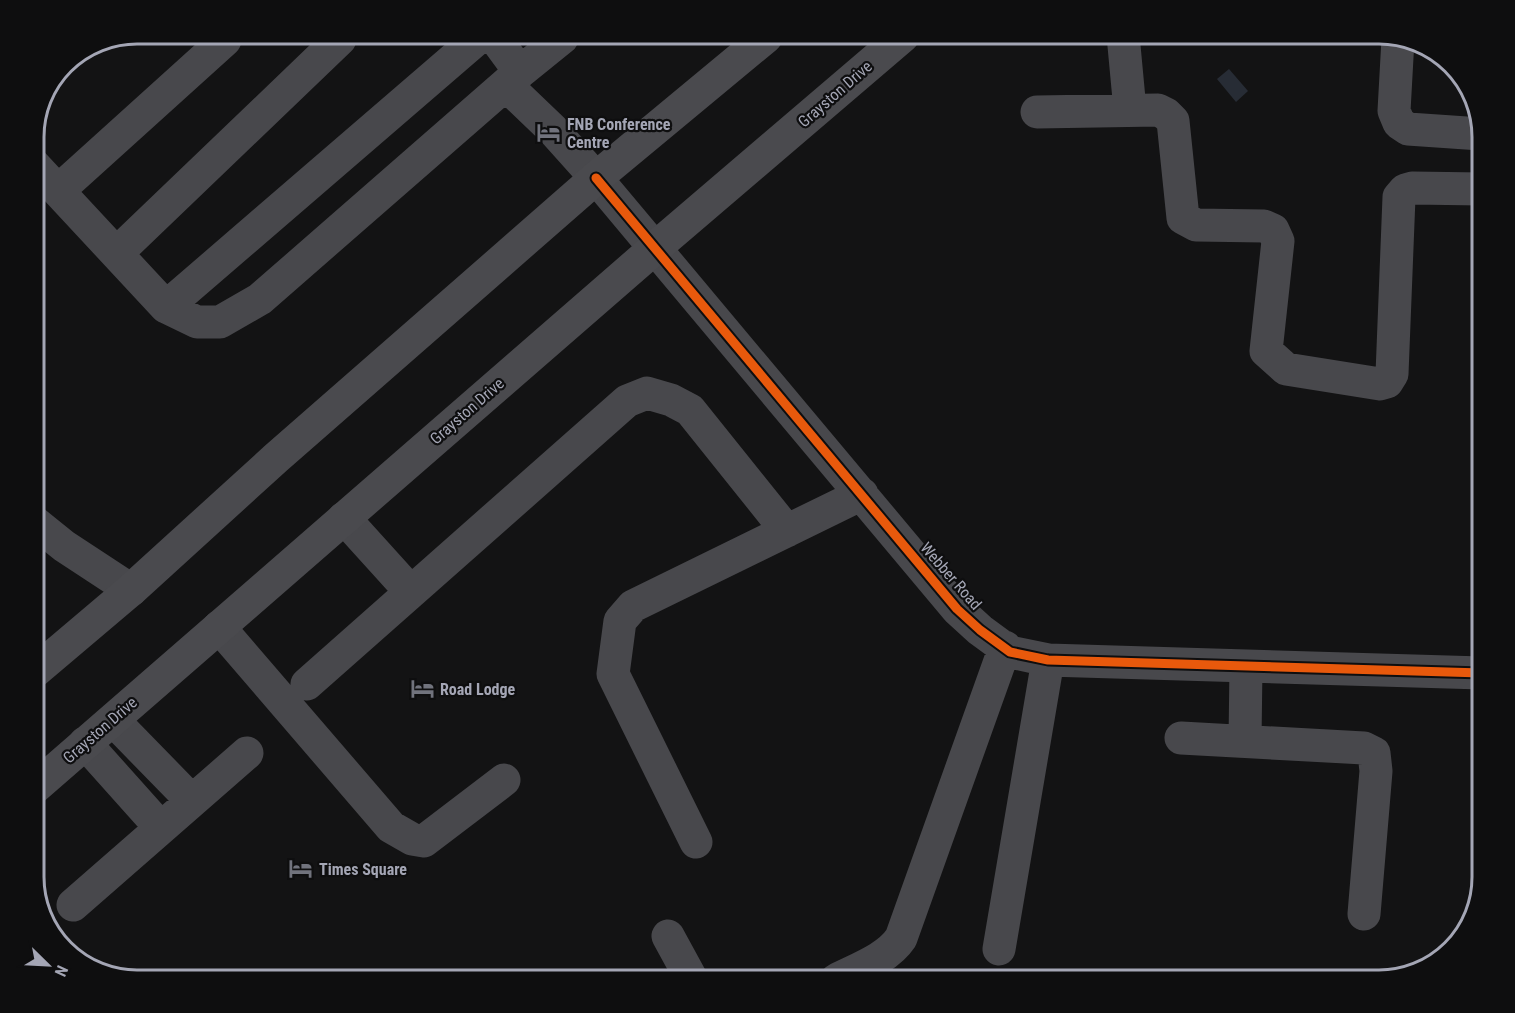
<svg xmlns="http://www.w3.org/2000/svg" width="1515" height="1013" font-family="'Roboto Condensed',sans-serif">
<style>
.water{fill:#272c35}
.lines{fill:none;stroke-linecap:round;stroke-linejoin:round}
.minor{stroke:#48484c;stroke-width:33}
.major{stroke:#4a4a4e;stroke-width:33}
.cycleway-casing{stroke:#0e0e0f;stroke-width:13}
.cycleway{stroke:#e8590c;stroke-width:9}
.labels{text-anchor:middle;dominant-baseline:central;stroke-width:4.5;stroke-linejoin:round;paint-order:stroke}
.street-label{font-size:16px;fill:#a4a6b5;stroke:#0e0e0f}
.poi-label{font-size:16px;font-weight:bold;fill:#a4a6b5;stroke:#0e0e0f;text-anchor:start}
.rim{fill:none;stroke:#a4a6b5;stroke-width:3}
</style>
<rect width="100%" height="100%" fill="#131314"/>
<!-- water -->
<path class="water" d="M1229 69 1248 91 1236 102 1217 79Z"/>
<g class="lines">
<!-- minor -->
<path class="minor" d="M1123 35 1130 110
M495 38 520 72
M1398 39 1394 111 1399 123 1408 129 1481 134
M506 85 553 130 596 178 957 609 980 630 1010 652 1048 660 1482 673
M1037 112 1158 110 1166 114 1173 121 1183 218 1196 225 1264 226 1273 230 1278 241 1266 351 1286 369 1380 384 1387 382 1392 374 1399 197 1405 190 1412 188 1482 189
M33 164 166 307 197 322H220L260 299 520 72 562 38
M59 190 225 40
M117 253 340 39
M166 307 478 38
M344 518 411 592
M33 521 64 546 131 590
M219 627 391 827 412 839 424 841 504 780
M307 684 627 401 647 393 671 400 690 410 787 531
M113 720 192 801
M1181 738 1364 748 1374 753 1376 771 1364 914
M1245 741 1246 666
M85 743 161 828
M696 842 613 674 620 621 633 606 862 494
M73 905 247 753
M668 936 692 980
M999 949 1048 660
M836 980C857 969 887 959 901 938L1005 647"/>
<!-- major -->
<path class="major" d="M33 673 131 590 276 458 596 178 766 37
M33 789 655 248 903 36"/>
<defs>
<path id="cycleway" d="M596 178 957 609 980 630 1010 652 1048 660 1482 673"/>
</defs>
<!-- cycleway casing -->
<use href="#cycleway" class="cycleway-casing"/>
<!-- cycleway -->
<use href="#cycleway" class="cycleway"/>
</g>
<!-- icons -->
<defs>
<symbol id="hotel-bare" viewBox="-9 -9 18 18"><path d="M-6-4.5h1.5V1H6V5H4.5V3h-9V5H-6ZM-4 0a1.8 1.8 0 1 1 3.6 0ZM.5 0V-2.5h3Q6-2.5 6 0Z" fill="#71737d" stroke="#0e0e0f" stroke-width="2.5" paint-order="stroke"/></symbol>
</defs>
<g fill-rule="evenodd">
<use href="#hotel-bare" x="532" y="116" width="33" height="33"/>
<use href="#hotel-bare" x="406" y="672" width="33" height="33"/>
<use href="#hotel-bare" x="284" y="852" width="33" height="33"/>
</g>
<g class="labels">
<!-- street labels -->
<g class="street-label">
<text transform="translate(835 94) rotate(-41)">Grayston Drive</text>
<text transform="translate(467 411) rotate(-41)">Grayston Drive</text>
<text transform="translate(951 576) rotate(49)">Webber Road</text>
<text transform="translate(100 730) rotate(-41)">Grayston Drive</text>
</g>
<!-- poi labels -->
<g class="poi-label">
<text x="567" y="124">FNB Conference<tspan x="567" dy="18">Centre</tspan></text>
<text x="440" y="689">Road Lodge</text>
<text x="319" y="869">Times Square</text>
</g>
</g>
<!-- crop -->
<path d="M0 0H1515V1013H0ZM137 44H1379A93 93 0 0 1 1472 137V877A93 93 0 0 1 1379 970H137A93 93 0 0 1 44 877V137A93 93 0 0 1 137 44Z" fill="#0e0e0f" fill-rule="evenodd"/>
<path class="rim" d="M137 44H1379A93 93 0 0 1 1472 137V877A93 93 0 0 1 1379 970H137A93 93 0 0 1 44 877V137A93 93 0 0 1 137 44Z"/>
<!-- north arrow -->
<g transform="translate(48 965) rotate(114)" stroke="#0e0e0f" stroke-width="4.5" paint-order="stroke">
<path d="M0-4.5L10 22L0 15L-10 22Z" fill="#a4a6b5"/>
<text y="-9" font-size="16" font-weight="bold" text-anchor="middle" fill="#a4a6b5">N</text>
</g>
</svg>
